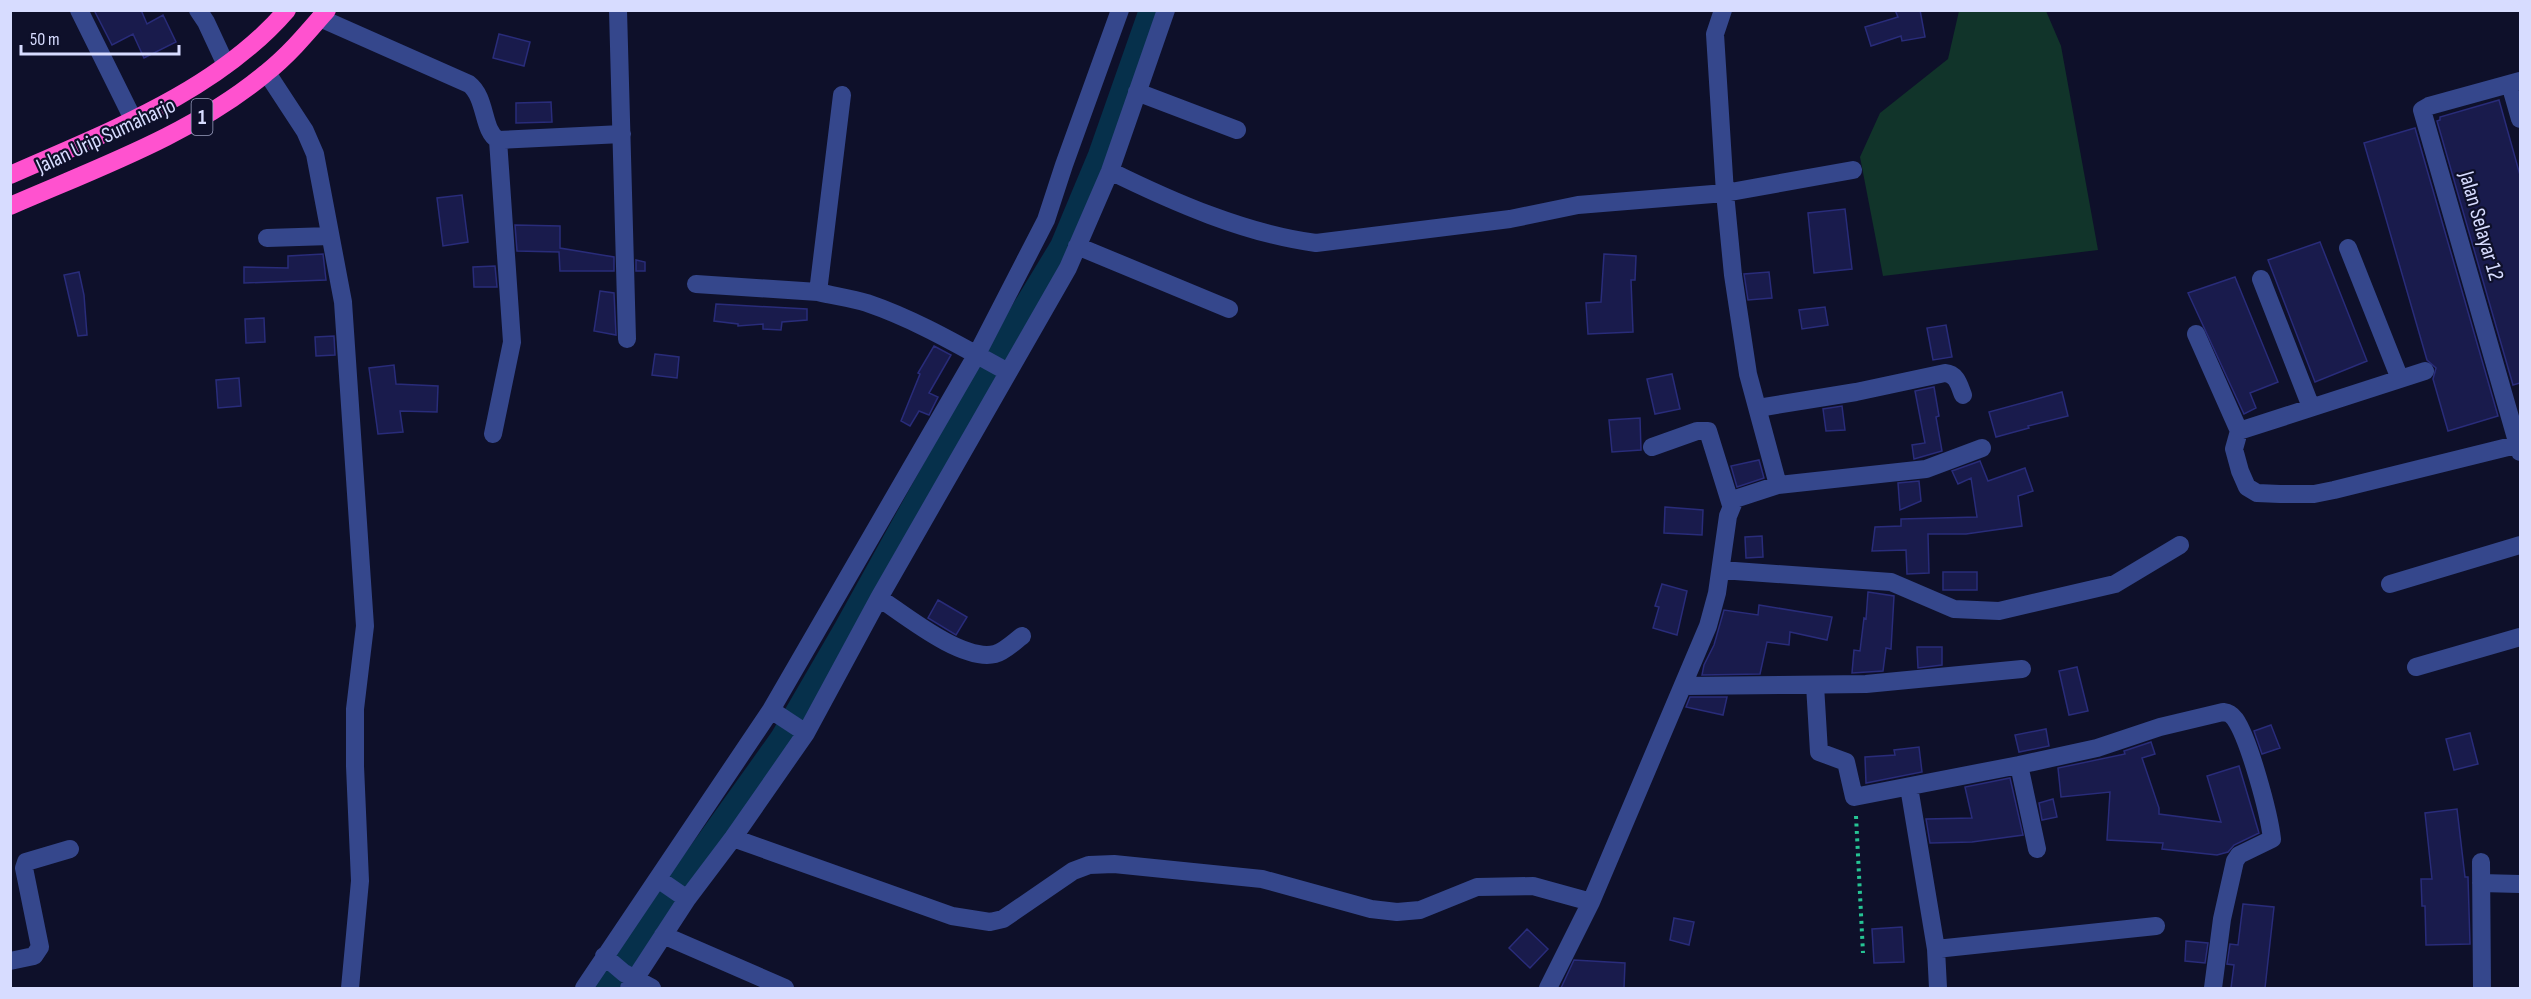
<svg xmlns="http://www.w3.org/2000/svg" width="2531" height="999" font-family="'Sofia Sans Condensed',sans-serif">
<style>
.green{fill:#11342a}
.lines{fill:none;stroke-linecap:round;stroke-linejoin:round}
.canal{stroke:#06304b;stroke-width:22}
.building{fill:#191b4c;stroke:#292c7a;stroke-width:1.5}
.path{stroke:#26c494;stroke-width:4;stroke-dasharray:3 4.5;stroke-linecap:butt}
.minor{stroke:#35478c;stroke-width:18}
.highway{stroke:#ff52cf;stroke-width:18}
.labels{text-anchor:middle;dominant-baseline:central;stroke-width:4.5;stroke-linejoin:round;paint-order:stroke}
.shield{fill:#0e102a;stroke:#9b9fbf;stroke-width:1.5}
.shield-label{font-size:21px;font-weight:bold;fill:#d7dcff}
.street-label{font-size:22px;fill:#d7dcff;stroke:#0e102a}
</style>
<rect width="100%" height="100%" fill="#0e102a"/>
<!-- green -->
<path class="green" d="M1959 11H2046L2061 46 2098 250 1883 276 1860 157 1880 113 1948 59Z"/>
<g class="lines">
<!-- canal -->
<path class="canal" d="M606 988 641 934 781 738 845 628 1013 325 1061 246 1099 155 1150 10"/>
</g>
<!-- building -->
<path class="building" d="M94 10H141L147 24 163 15 176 42 144 58 133 34 112 45Z
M1895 10H1920L1925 37 1902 41 1901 36 1871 46 1865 27 1898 17Z
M499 34 530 42 524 66 493 58Z
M2499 100 2520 175V383L2513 385 2437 121 2440 120V117Z
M551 102 552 122 516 123V103Z
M2415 128 2498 416 2448 431 2433 379 2436 368 2427 360 2364 143Z
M462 195 468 242 443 246 437 198Z
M1845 209 1852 269 1814 273 1808 213Z
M515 225 560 226V248L614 257V271H560L559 252 517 251Z
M2320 242 2367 361 2315 382 2268 260Z
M323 254 326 280 244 283V267L288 268V256Z
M1604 254 1636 256 1635 280H1631L1633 332 1588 334 1586 303 1601 302Z
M636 260 645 262V271H636Z
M495 266 497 287H474L473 267Z
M79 272 84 295 87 335 78 336 64 275Z
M1769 272 1772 298 1748 300 1744 274Z
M2235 277 2278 382 2250 393 2256 408 2244 414 2188 293Z
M600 291 614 293 616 335 594 331Z
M716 304 807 309V320L782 322 781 330 763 329V324L738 326V324L714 321Z
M1825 307 1828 325 1802 329 1799 310Z
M264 318 265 342 246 343 245 319Z
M1946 325 1952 357 1933 360 1927 328Z
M334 336 335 355 316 356 315 337Z
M934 346 951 355 929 393 938 397 929 415 919 411 910 426 901 421 920 374 918 373Z
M655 354 679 357 677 378 652 375Z
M394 365 396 384 438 386 437 412 400 411 403 432 378 434 369 368Z
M1672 374 1680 409 1655 414 1647 379Z
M239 378 241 406 218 408 216 380Z
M1934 387 1939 416 1936 417 1942 451 1914 459 1912 445 1925 443 1915 391Z
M2062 392 2068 416 2028 426 2029 428 1996 437 1989 412Z
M1842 406 1845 430 1826 431 1823 409Z
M1640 418 1641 450 1612 452 1609 420Z
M1759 460 1764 478 1737 487 1731 466Z
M1980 461 1988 481 2025 468 2033 491 2018 496 2022 526 1966 534H1928L1929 573 1907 574 1906 550 1872 551 1875 527 1901 526V519L1977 517 1971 478 1958 484 1952 471Z
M1919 481 1921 501 1900 510 1898 483Z
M1665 507 1703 510 1702 535 1664 533Z
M1762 536 1763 557 1746 558 1745 537Z
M1943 572H1977V590H1943Z
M1662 584 1687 591 1677 635 1653 628 1659 607 1655 606Z
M1868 592 1894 596 1891 649 1886 648 1883 671 1852 673 1854 650 1860 651 1864 618 1866 619Z
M938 600 967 617 956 635 928 618Z
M1759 605 1832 617 1827 640 1790 632 1789 645 1767 642 1760 674 1702 675 1704 665 1714 645 1724 610 1758 615Z
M1917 647H1942V665L1918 668Z
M2077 667 2088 711 2069 715 2059 671Z
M1690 697H1727L1723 715 1686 707Z
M2271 725 2280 748 2262 754 2254 731Z
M2046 729 2049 746 2019 752 2015 735Z
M2470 733 2478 764 2454 770 2446 739Z
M2151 742 2155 754 2142 758 2159 808V814L2221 822 2207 776 2239 766 2259 833 2234 845 2228 852 2217 855 2162 849 2163 843 2107 840 2110 792 2061 797 2058 768 2125 754 2124 751Z
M1919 747 1922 772 1866 783 1865 757 1895 755 1894 750Z
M2010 778 2023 835 1972 842 1930 843 1926 819 1972 818 1965 787Z
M2053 799 2057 817 2042 820 2039 803Z
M2457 809 2465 877H2468L2470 944 2426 945 2425 906H2422L2421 879H2432L2425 813Z
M2243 904 2274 907 2265 988H2231L2234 965 2227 964 2230 944 2238 945Z
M1674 918 1694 922 1689 945 1670 940Z
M1902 927 1904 962 1874 963 1872 929Z
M1527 929 1548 949 1530 968 1509 948Z
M2186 941 2208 943 2205 963 2185 961Z
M1574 960 1625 963 1624 988H1561Z"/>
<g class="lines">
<!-- path -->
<path class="path" d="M1856 816 1863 953"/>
<!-- minor -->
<path class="minor" d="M79 10 133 119
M198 10 206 22 226 65
M618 10 627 339
M1723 10 1715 34 1725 193 1733 275 1748 374 1778 485
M320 18 469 84C487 98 482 131 498 140L622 134
M267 73 305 131 315 154 343 302 365 626 355 709V766L360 881 350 988
M2520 81 2429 106 2422 110 2520 452
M2510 84 2520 119
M1137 92 1237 130
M842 95 818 292C834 296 851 298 867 303 917 320 962 347 1008 372
M1110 171C1173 202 1246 234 1316 243L1510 219 1578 205 1725 193 1853 170
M267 238 330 236
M1077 246 1229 309
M2348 248 2400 379
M2261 279 2311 407
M696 284 818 292
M2196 334 2239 431
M2425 371 2239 431 2234 449 2240 471 2247 487 2257 493 2280 494H2314L2334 490 2520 444
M1758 408 1856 392 1945 373C1957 374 1959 385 1963 395
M493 434 512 342 498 140
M1652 447 1697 431H1708L1731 505
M1721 570 1891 582 1954 609 1999 611 2115 584 2180 545
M2390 584 2520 545
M879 598C905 615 962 662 995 654 1004 652 1014 642 1022 636
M2416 667 2520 637
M1815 685 1819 752 1846 762 1854 797 2019 765 2037 849
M1683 686 1866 684 2022 669
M771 710 806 733
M2019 765 2097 748 2160 727 2223 712C2229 713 2231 714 2235 719 2249 739 2269 813 2272 839L2239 855 2235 861 2222 919 2213 988
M1909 787 1936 949 1938 988
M733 838 952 916 990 922 1003 919 1073 871 1089 865 1114 864 1262 879 1371 909 1397 912 1420 910 1477 887 1533 886 1591 902
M2481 862 2482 988
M658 879 687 899
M2481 883 2520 884
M663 935 785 988
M1936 949 2156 926
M604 956 624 973 652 988
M10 961 34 956 40 947 24 868 26 862 70 849
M584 988 771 710 977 354 1046 220 1064 165 1120 10
M629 988 687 899 733 838 806 733 879 598 1068 268 1110 171 1166 10
M1548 988 1591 902 1708 626 1717 593 1728 516 1735 499 1778 485 1926 469 1982 448"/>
<!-- highway -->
<path class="highway" d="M10 175C107 132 216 92 287 10
M10 206C97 168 193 134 266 73 289 55 308 32 327 10"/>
</g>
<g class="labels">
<!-- shield labels -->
<rect class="shield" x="191.5" y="99" width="21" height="36" rx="4.5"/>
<g class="shield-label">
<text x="202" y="117">1</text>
</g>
<!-- street labels -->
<g class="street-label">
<text transform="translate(106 136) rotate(-25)">Jalan Urip Sumaharjo</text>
<text transform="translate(2481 226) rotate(74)">Jalan Selayar 12</text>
</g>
</g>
<!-- border -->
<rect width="2531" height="999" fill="none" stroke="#d7dcff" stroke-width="24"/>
<!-- scale -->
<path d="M21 45v9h158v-9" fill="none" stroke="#d7dcff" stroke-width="3"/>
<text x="30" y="45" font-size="18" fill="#d7dcff" stroke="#0e102a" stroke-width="4.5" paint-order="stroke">50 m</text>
</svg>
